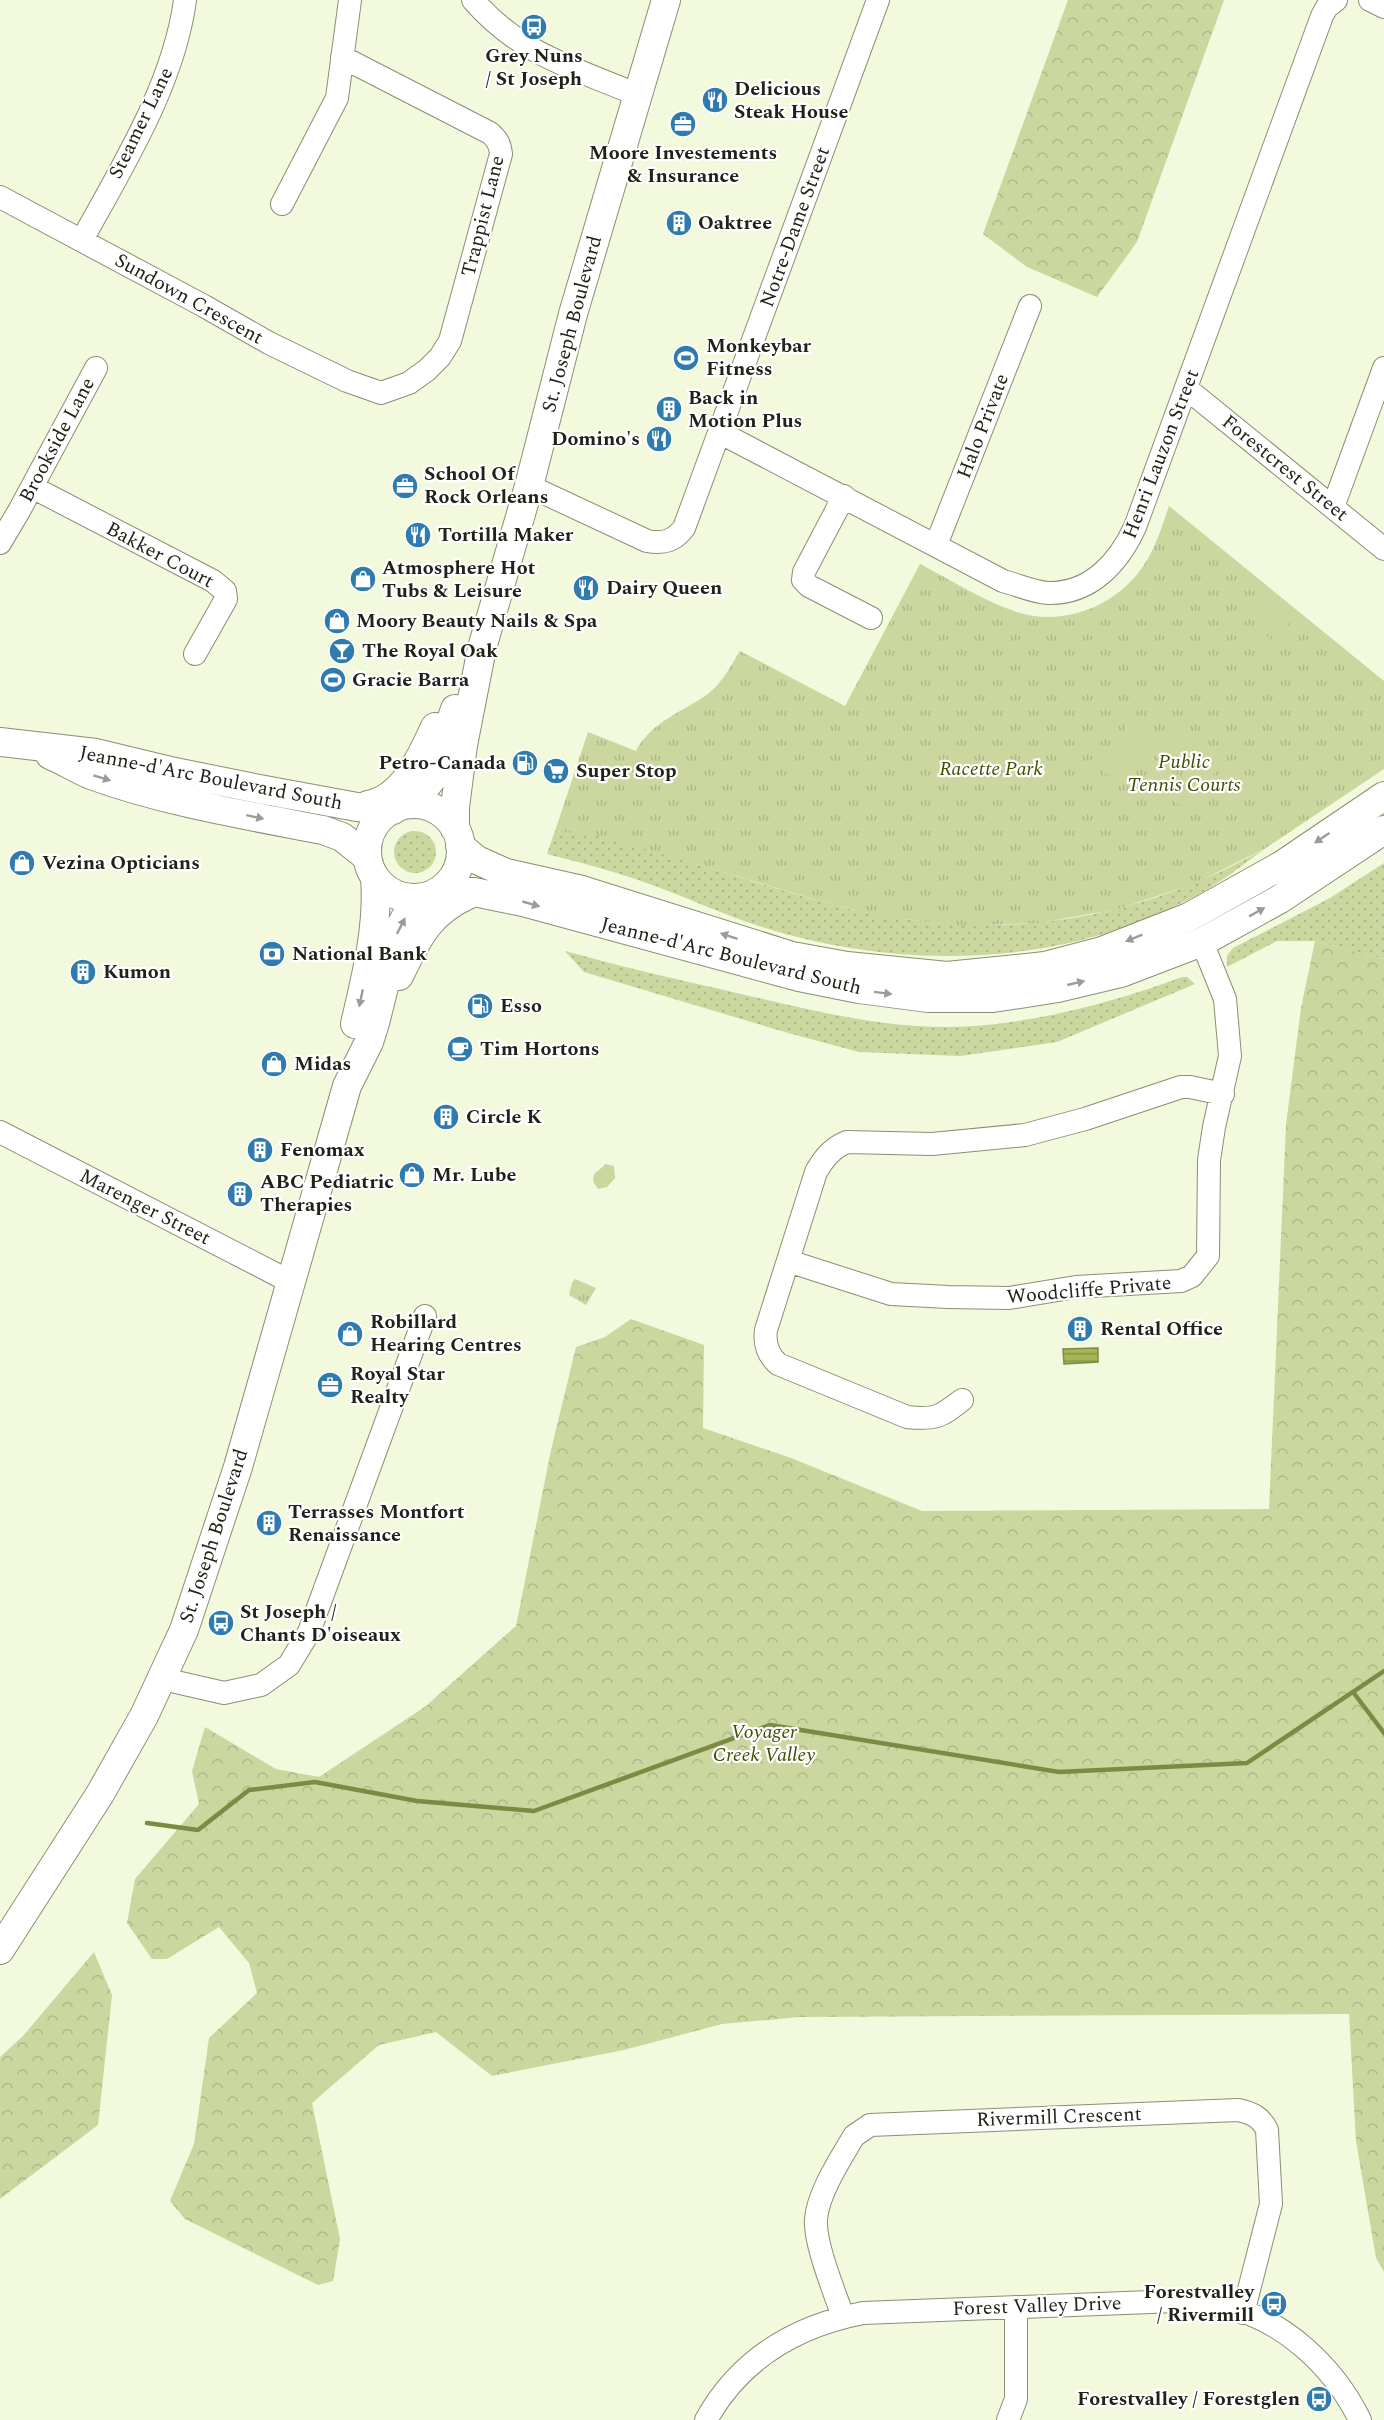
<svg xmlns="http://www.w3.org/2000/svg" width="1384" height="2420" font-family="Spectral,serif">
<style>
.grass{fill:url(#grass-dots)}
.forest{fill:url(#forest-crowns)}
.park{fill:url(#park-tufts)}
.pitch{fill:#cbd79f}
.water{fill:url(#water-rules);stroke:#7d8a44;stroke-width:1.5}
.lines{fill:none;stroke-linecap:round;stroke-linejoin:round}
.stream{stroke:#7d8a44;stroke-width:4.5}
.minor-casing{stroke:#898f75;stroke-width:24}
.major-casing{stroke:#898f75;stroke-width:30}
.minor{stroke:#fff;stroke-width:22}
.major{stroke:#fff;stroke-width:28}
.oneway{fill:#9b9c98}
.labels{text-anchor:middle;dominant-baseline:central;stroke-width:4.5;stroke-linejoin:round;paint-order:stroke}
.poi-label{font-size:20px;font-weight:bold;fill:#212319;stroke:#fff;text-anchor:start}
.street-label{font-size:20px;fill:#212319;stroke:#fff}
.park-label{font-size:20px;font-style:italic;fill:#434d01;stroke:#fff}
</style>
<defs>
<pattern id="grass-dots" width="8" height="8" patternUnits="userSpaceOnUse" patternTransform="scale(1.5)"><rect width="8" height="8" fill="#cbd79f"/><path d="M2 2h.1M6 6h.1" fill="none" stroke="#aeb888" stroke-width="1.8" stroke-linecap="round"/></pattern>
<pattern id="forest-crowns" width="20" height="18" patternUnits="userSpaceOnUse" patternTransform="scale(1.5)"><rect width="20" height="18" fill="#cbd79f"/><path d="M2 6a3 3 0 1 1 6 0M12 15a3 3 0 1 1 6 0" fill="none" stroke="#aeb888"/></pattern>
<pattern id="park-tufts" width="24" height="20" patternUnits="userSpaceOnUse" patternTransform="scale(1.5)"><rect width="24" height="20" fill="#cbd79f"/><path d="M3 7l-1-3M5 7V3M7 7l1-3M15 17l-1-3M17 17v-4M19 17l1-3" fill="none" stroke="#aeb888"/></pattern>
<pattern id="water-rules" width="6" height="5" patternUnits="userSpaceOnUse" patternTransform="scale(1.5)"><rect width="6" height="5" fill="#a5b656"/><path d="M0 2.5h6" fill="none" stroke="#869446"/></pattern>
</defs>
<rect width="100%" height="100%" fill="#f2f9dc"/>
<!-- grass -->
<path class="grass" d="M555 831C571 833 589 833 605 837 625 842 646 849 666 855 720 871 773 888 827 903 981 945 1127 927 1266 848 1246 862 1227 878 1206 890 1073 967 907 973 762 927 724 915 688 898 652 885 617 872 582 863 547 854Z
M394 852a21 21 0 1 1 42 0a21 21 0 1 1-42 0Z
M1384 863V959L1315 941H1277L1227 967V956L1233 948 1330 898Z
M565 951C622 967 680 980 737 993 815 1011 894 1032 975 1026 1046 1020 1115 1002 1182 977H1187L1195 984 1057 1042 960 1056 859 1052 788 1033 584 972Z"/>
<!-- forest -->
<path class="forest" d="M1068 0H1224L1137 242 1097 297 1027 267 983 234Z
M1315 941 1384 959V2272L1376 2258 1356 2141 1349 2014 800 2017 722 2024 624 2050 492 2076 436 2032 379 2045 312 2103 340 2239 333 2281 318 2285 185 2219 170 2201 194 2144 209 2038 257 1993 249 1963 219 1927 167 1959H152L127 1923 135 1879 199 1804 192 1771 205 1727 276 1769 319 1777 426 1706 516 1626 551 1450 576 1347 605 1337 631 1319 704 1345 703 1428 791 1458 922 1511 1269 1509 1286 1125 1301 1008Z
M94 1952 112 1995 98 2125 0 2199V2057L23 2036Z"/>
<!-- park -->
<path class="park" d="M1169 506 1384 681V769L1266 848 1194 884 1118 909 1039 923 959 926 879 916 827 903 604 837 555 831 588 732 636 751C651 721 684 712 709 693 723 682 731 665 740 651L845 706 920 564C951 580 982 600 1014 611 1062 628 1116 607 1144 565 1156 547 1162 526 1169 506Z
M606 1164 614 1166 615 1178 607 1187 598 1189 593 1181 594 1174Z
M575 1279 596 1288 586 1305 569 1295 572 1283Z"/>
<!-- pitch -->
<path class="pitch" d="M1267 600 1293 618 1282 633 1257 616Z
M1250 625 1276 642 1266 658 1240 640Z
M1128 723 1153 736 1129 785 1103 772Z
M1173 735 1221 759 1210 781 1162 758Z
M1158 765 1206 789 1195 812 1147 788Z"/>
<!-- water -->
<path class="water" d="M1098 1348V1362L1064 1364 1063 1349Z"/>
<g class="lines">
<!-- stream -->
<path class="stream" d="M1353 1692 1384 1733
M147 1823 198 1830 249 1790 315 1782 417 1801 534 1811 770 1725 1059 1772 1247 1763 1384 1671"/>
<defs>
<path id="minor" d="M473 0C521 55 574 68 638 95
M1370 0 1384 7
M0 197 204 306 269 343 347 381 381 393 409 383 427 370 440 357 450 341 501 154C500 144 497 139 490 133L342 57
M282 204 337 98 350 0
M82 240C122 167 174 84 185 0
M1186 388 1384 549
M719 432 1003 581C1018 585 1033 592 1048 593 1091 594 1119 562 1135 527L1322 16 1327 7 1336 0
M529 486 647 541C664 544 674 541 684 528L878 0
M32 487 213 581 225 591 226 599 195 654
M844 496 804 572 803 580 809 586 871 618
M1333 507 1384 368
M0 543 19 511 96 368
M936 545 1030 306
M0 1132 289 1281
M788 1261 891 1294 948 1297 1009 1298 1076 1287 1181 1281 1192 1276 1208 1256 1209 1160 1214 1127 1230 1056 1225 999 1202 942
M962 1400C940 1417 936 1420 907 1417L778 1364C768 1355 764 1344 766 1330L816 1172C824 1158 832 1148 847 1142L932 1144 1025 1135 1085 1119 1181 1087H1190L1223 1094
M163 1679 224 1693 261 1685 289 1665 309 1632 425 1316
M843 2317C835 2293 814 2243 816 2219 818 2193 841 2158 854 2136L870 2125 1238 2110C1252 2113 1261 2117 1267 2130L1271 2204 1243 2313
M706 2420C740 2359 796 2326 863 2313L1176 2301C1191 2303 1207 2303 1222 2306 1282 2317 1334 2367 1360 2420
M1008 2420 1016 2399V2307"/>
<path id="major" d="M0 742 96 753 175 772 259 789 357 807 393 810
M50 755C64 761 77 769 91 775 165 802 245 815 323 830L342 837 367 857
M412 804 431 780 455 709
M367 851a47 47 0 1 1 94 0a47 47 0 1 1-94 0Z
M368 805C404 798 421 757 435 727
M455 829V807L463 745 482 648 529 486 573 314 666 0
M460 846 477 860 506 873 582 890 792 956 847 966 947 976 1045 966 1102 951 1189 917 1282 865 1384 796
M437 892H474L523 902 799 977 859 989 928 998H993L1058 988 1121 973 1202 942 1280 899 1384 830
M399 976C417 939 429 912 468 895
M355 1024C366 976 379 927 375 878
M0 1950 100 1794 144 1716 184 1630 238 1467 347 1086 369 1042 375 1023 398 931 405 918 423 898"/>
</defs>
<!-- minor casing -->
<use href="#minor" class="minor-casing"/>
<!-- major casing -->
<use href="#major" class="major-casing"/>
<!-- minor -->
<use href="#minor" class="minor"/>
<!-- major -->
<use href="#major" class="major"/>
</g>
<!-- one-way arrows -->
<defs><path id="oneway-solid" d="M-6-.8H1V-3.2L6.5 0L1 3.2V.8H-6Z" transform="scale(1.5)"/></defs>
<g class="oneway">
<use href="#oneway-solid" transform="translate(102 778) rotate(17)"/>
<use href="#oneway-solid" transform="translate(255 817) rotate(12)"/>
<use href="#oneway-solid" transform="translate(1322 838) rotate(146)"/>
<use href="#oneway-solid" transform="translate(531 904) rotate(16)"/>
<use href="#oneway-solid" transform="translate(1257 912) rotate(-29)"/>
<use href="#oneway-solid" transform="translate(401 926) rotate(-63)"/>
<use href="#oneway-solid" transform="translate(729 936) rotate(-162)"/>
<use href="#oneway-solid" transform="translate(1134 938) rotate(158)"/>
<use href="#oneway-solid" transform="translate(1076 983) rotate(-13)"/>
<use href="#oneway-solid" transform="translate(883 993) rotate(7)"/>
<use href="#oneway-solid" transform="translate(361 998) rotate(102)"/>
</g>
<!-- icons -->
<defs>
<symbol id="bus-disc" viewBox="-11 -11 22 22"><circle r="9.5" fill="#2f7bae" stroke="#fff"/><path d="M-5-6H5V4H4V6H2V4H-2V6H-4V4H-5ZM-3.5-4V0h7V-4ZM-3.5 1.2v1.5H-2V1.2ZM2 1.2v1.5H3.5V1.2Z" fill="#fff"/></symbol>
<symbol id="restaurant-disc" viewBox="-11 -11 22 22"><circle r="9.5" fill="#2f7bae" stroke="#fff"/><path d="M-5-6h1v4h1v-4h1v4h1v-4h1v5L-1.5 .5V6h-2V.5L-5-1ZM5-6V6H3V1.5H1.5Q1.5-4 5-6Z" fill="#fff"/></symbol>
<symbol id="office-disc" viewBox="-11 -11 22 22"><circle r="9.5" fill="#2f7bae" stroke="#fff"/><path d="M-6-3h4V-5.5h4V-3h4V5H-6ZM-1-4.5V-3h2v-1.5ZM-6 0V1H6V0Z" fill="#fff"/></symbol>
<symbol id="building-disc" viewBox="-11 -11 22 22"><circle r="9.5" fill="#2f7bae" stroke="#fff"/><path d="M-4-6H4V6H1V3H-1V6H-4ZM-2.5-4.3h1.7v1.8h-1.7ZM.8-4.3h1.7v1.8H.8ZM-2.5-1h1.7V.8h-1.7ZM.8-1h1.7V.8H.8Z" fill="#fff"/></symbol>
<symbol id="stadium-disc" viewBox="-11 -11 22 22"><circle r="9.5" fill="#2f7bae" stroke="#fff"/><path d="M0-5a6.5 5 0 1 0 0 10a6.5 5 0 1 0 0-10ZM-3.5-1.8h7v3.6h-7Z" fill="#fff"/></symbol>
<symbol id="shop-disc" viewBox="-11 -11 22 22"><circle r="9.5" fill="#2f7bae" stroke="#fff"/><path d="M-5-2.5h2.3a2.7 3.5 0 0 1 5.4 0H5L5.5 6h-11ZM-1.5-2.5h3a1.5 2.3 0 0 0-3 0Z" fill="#fff"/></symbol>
<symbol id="bar-disc" viewBox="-11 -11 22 22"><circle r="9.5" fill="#2f7bae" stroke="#fff"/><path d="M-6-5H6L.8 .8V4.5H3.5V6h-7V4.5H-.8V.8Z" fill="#fff"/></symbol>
<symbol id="fuel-disc" viewBox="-11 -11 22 22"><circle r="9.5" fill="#2f7bae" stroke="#fff"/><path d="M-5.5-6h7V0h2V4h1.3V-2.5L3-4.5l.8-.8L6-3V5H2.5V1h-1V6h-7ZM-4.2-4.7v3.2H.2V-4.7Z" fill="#fff"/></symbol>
<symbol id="supermarket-disc" viewBox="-11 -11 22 22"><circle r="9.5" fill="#2f7bae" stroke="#fff"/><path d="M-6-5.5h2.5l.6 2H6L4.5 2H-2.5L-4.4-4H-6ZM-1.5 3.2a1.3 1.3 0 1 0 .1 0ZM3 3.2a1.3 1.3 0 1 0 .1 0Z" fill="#fff"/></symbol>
<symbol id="bank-disc" viewBox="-11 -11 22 22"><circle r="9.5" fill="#2f7bae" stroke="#fff"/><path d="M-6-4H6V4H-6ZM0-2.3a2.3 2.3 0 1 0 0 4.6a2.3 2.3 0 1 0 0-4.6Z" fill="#fff"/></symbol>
<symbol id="cafe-disc" viewBox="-11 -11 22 22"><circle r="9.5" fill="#2f7bae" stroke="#fff"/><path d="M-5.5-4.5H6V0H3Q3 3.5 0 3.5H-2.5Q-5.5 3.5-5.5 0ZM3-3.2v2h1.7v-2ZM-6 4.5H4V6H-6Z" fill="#fff"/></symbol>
</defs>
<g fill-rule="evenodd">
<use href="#bus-disc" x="519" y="12" width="30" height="30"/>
<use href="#restaurant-disc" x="700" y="85" width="30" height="30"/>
<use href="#office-disc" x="668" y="109" width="30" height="30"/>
<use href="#building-disc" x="664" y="208" width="30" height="30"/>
<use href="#stadium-disc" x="671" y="343" width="30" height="30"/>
<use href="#building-disc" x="654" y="394" width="30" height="30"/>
<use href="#restaurant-disc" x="644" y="424" width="30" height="30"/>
<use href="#office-disc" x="390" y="471" width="30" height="30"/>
<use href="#restaurant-disc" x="403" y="520" width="30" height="30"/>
<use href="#shop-disc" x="348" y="564" width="30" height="30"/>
<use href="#restaurant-disc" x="571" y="573" width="30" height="30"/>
<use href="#shop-disc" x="322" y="606" width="30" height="30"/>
<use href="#bar-disc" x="327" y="636" width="30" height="30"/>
<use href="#stadium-disc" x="318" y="665" width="30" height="30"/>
<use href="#fuel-disc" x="510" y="748" width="30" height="30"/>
<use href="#supermarket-disc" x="541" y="756" width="30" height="30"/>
<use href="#shop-disc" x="7" y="848" width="30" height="30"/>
<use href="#bank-disc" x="257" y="939" width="30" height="30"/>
<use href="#building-disc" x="68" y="957" width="30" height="30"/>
<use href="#fuel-disc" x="465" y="991" width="30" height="30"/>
<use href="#cafe-disc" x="445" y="1034" width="30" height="30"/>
<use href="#shop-disc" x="259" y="1049" width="30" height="30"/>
<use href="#building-disc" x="431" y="1102" width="30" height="30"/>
<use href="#building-disc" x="245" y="1135" width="30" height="30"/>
<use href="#shop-disc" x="397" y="1160" width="30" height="30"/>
<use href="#building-disc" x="225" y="1179" width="30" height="30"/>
<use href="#building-disc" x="1065" y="1314" width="30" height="30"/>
<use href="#shop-disc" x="335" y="1319" width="30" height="30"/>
<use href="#office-disc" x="315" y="1370" width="30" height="30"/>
<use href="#building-disc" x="254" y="1508" width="30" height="30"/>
<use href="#bus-disc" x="206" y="1608" width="30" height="30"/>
<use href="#bus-disc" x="1259" y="2289" width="30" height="30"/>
<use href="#bus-disc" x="1304" y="2384" width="30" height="30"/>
</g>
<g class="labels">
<!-- poi labels -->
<g class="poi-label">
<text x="534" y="56" text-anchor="middle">Grey Nuns<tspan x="534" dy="23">/ St Joseph</tspan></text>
<text x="734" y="89">Delicious<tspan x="734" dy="23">Steak House</tspan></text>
<text x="683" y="153" text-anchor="middle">Moore Investements<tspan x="683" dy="23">&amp; Insurance</tspan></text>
<text x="698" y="223">Oaktree</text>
<text x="706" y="346">Monkeybar<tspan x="706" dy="23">Fitness</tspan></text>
<text x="688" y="398">Back in<tspan x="688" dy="23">Motion Plus</tspan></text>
<text x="640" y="439" text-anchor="end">Domino's</text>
<text x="424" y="474">School Of<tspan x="424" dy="23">Rock Orleans</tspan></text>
<text x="438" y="535">Tortilla Maker</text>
<text x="382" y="568">Atmosphere Hot<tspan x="382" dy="23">Tubs &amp; Leisure</tspan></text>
<text x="606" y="588">Dairy Queen</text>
<text x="356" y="621">Moory Beauty Nails &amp; Spa</text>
<text x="362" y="651">The Royal Oak</text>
<text x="352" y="680">Gracie Barra</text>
<text x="506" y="763" text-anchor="end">Petro-Canada</text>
<text x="576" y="771">Super Stop</text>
<text x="42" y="863">Vezina Opticians</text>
<text x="292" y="954">National Bank</text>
<text x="103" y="972">Kumon</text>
<text x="500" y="1006">Esso</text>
<text x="480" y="1049">Tim Hortons</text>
<text x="294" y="1064">Midas</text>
<text x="466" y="1117">Circle K</text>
<text x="280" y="1150">Fenomax</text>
<text x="432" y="1175">Mr. Lube</text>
<text x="260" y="1182">ABC Pediatric<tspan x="260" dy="23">Therapies</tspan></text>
<text x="370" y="1322">Robillard<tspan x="370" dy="23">Hearing Centres</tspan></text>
<text x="1100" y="1329">Rental Office</text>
<text x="350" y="1374">Royal Star<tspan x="350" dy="23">Realty</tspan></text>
<text x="288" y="1512">Terrasses Montfort<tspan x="288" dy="23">Renaissance</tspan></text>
<text x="240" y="1612">St Joseph /<tspan x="240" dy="23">Chants D'oiseaux</tspan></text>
<text x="1254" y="2292" text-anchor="end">Forestvalley<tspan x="1254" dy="23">/ Rivermill</tspan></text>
<text x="1300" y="2399" text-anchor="end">Forestvalley / Forestglen</text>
</g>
<!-- street labels -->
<g class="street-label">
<text transform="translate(141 123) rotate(-64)">Steamer Lane</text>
<text transform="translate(483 216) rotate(-76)">Trappist Lane</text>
<text transform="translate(795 227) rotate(-70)">Notre-Dame Street</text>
<text transform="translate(189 299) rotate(29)">Sundown Crescent</text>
<text transform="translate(572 324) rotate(-75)">St. Joseph Boulevard</text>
<text transform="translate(983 426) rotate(-69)">Halo Private</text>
<text transform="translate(57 440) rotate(-62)">Brookside Lane</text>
<text transform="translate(1161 454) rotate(-69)">Henri Lauzon Street</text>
<text transform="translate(1285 468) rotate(39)">Forestcrest Street</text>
<text transform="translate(160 555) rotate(28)">Bakker Court</text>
<text transform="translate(211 778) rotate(11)">Jeanne-d'Arc Boulevard South</text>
<text transform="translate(731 956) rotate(14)">Jeanne-d'Arc Boulevard South</text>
<text transform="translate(145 1207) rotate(27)">Marenger Street</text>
<text transform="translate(1089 1290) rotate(-5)">Woodcliffe Private</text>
<text transform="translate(214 1536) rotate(-72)">St. Joseph Boulevard</text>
<text transform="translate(1059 2117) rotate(-2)">Rivermill Crescent</text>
<text transform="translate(1037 2306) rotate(-2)">Forest Valley Drive</text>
</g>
<!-- park labels -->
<g class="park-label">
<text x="1184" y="762">Public<tspan x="1184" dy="23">Tennis Courts</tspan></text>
<text x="991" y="769">Racette Park</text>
<text x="764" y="1732">Voyager<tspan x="764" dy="23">Creek Valley</tspan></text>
</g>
</g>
</svg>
